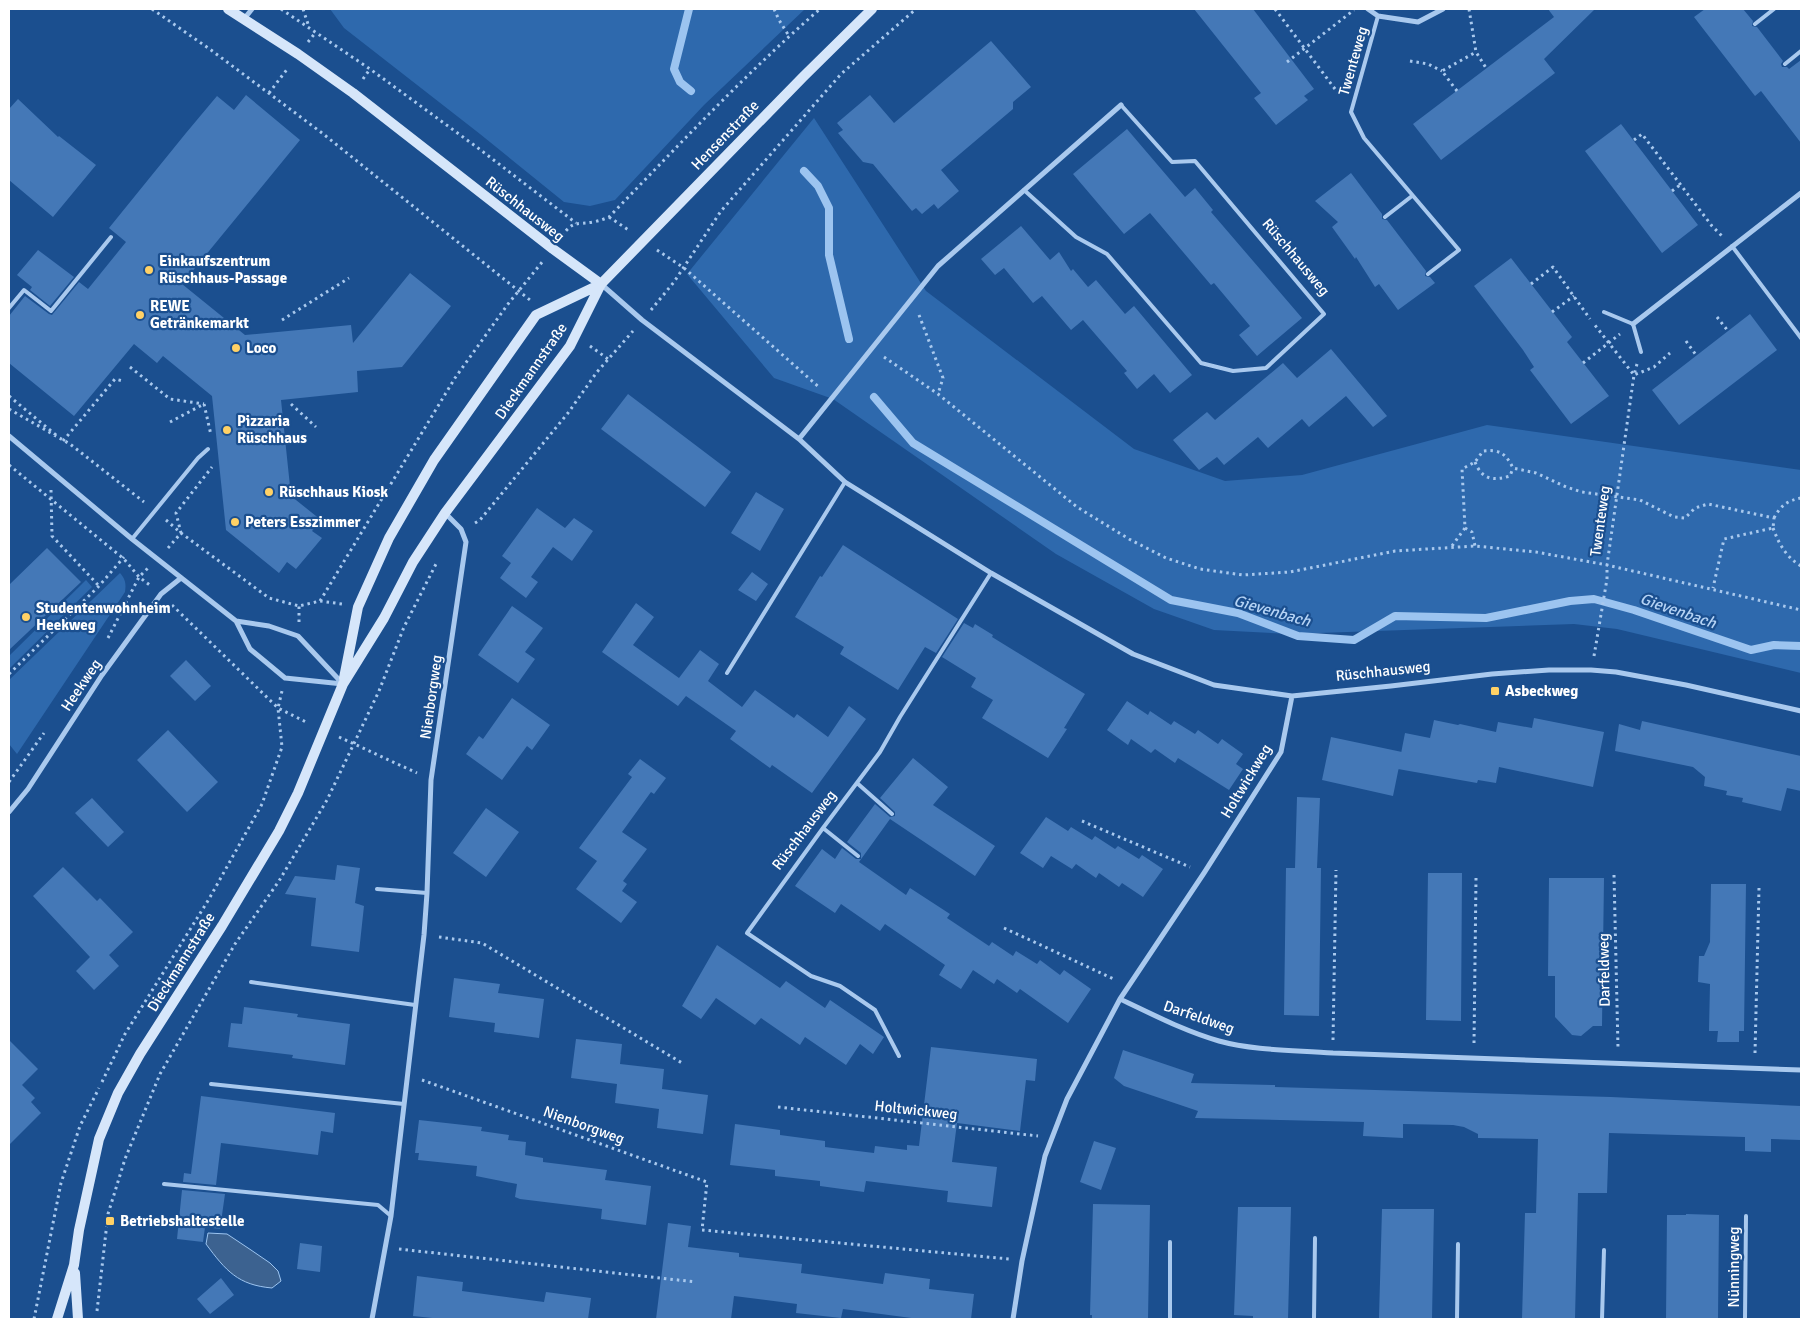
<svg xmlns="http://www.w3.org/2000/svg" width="1810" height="1328" font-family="Signika,sans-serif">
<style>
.green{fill:#2e69ad}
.water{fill:#3c6290;stroke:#9cc4f0}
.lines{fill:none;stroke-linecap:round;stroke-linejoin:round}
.stream{stroke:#9cc4f0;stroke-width:8}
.building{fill:#4478b7}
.path{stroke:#a9c9ee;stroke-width:3;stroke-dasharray:2.5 4;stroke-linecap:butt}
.lane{stroke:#a9c9ee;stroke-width:4}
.street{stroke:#a9c9ee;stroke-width:5}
.secondary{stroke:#d6e6fa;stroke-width:10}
.poi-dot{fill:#ffd166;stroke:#1b4f8f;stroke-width:2}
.labels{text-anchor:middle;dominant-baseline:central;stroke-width:4.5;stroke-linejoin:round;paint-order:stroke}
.street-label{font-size:15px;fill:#fff;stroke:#1b4f8f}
.poi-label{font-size:15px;font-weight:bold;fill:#fff;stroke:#1b4f8f;text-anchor:start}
.water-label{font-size:16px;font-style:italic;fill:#b5d3f5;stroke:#1b4f8f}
</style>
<rect width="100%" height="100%" fill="#1b4f8f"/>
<!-- green -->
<path class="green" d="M330 9H805L704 105 615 200 590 206 564 202 480 134 344 28Z
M814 118 926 291 1134 449 1225 481 1302 475 1487 425 1801 470V673L1617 629 1574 624 1291 634 1214 630 1154 609 1056 554 833 399 774 378 687 274Z
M120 573C126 580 126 584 125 592L17 754 9 744V680Z
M86 580 92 587 9 669V656Z"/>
<!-- water -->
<path class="water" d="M208 1233 227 1234 251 1250 270 1263 278 1271 281 1281 272 1288C238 1285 226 1271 206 1244Z"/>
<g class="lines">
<!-- stream -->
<path class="stream" d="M689 9 674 69 680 82 691 91
M804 171 818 186 829 208V255L849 339
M874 397 913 443 1171 600 1238 613 1298 636 1354 640 1395 616 1486 618 1570 601 1594 599 1634 610 1751 650 1774 645 1801 646"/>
</g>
<!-- building -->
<path class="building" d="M1194 9H1253L1314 89 1304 96 1308 100 1276 125 1254 98 1261 93Z
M1548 9H1595L1544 59 1555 73 1441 160 1413 124 1554 17Z
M1705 9H1743L1753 21 1752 26 1757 27 1783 61 1781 64 1782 67H1787L1789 69 1801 60V143L1761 91 1755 96 1694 17Z
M991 41 1031 87 1013 102V109L941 170 959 191 938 209 934 204 922 214 916 208 912 211 873 164 863 162 838 133 843 130 837 123 870 95 894 123Z
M246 95 300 140 182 284 245 335 351 325 353 343 410 273 451 306 402 367 357 371 358 392 281 400 291 496 321 520 312 531 322 538 296 569 287 562 279 573 226 530 212 396 163 356 157 363 134 344 74 416 9 363V316L25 296 49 314 52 315 79 282 88 289 126 242 109 228 186 133 217 96 234 110Z
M18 99 58 137 59 136 96 165 53 217 9 180V109Z
M1621 124 1698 225 1662 253 1585 151Z
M1127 129 1185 197 1195 188 1213 210 1211 212 1302 318 1257 356 1239 335 1250 326 1214 283 1211 285 1150 213 1124 234 1073 174Z
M1351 173 1382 214V219L1387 220 1426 271 1425 276 1430 277 1435 283 1398 310 1379 284 1375 287 1356 257 1355 259 1332 227 1338 222 1315 201Z
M1021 226 1050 260 1059 252 1071 271 1073 269 1088 287 1096 280 1125 314 1134 306 1192 375 1170 393 1154 374 1137 389 1124 373 1127 371 1083 320 1071 330 1042 296 1033 303 1004 268 995 275 981 259Z
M38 250 74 277 50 306 30 290 32 287 17 275Z
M1511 258 1572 337 1567 342 1609 396 1571 424 1530 370 1534 367 1523 350 1474 286Z
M1750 314 1777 350 1679 425 1652 390Z
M1331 349 1387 416 1373 427 1346 396 1309 427 1302 419 1268 448 1258 437 1224 465 1217 457 1199 470 1173 440 1207 412 1215 420 1283 363 1297 378Z
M628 394 731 472 705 507 601 429Z
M756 492 784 509 760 551 731 533Z
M537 508 565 528 574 518 593 531 572 561 553 547 531 577 538 582 526 598 500 578 511 563 502 556Z
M843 545 958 619 936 653 925 647 898 690 840 654 844 647 795 617 820 576 822 577Z
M47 548 81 582 9 650V585Z
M752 572 768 584 756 601 738 590Z
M636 603 654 617 633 645 679 678 700 650 719 664 708 681 742 707 755 690 794 718 797 714 828 737 849 706 866 719 812 793 772 765 770 768 730 739 736 731 686 696 678 706 602 652Z
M512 606 543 628 525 652 535 659 518 683 478 655Z
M964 623 973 628 975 624 993 635 992 637 1085 694 1064 728 1067 729 1048 758 982 718 993 700 971 687 976 678 942 657Z
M186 660 211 686 195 701 170 676Z
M512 698 550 725 532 750 527 746 502 780 466 754 479 736 483 739Z
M1127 701 1148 715 1150 711 1171 725 1174 721 1195 734 1198 730 1218 744 1222 739 1243 754 1236 764 1243 769 1229 790 1178 758 1175 763 1155 749 1151 753 1131 739 1128 745 1107 730Z
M1534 718 1604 732 1593 787 1499 767 1496 783 1478 780 1477 783 1398 769 1405 733 1430 738 1434 720 1458 725 1460 724 1496 732 1498 722 1532 728Z
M1642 721 1801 756V791L1787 788 1781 811 1742 802 1743 798 1726 795 1727 791 1704 786 1705 777 1693 767 1615 751 1619 724 1640 730Z
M168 730 218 782 187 812 137 760Z
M1331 737 1402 752 1393 796 1322 780Z
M913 758 948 787 933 805 995 846 975 876 890 819 859 862 906 895 910 888 950 914 947 918 989 946 992 942 1013 956 1016 951 1037 964 1040 960 1060 975 1064 970 1091 989 1068 1023 1020 989 1017 993 997 979 994 984 973 970 961 989 939 975 945 965 885 924 880 931 841 904 835 913 795 886 822 849 835 859 842 848 856 859H861V853L847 842 875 804 890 817 895 816V812L880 798Z
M640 759 666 778 654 794 651 792 622 832 647 849 623 881 627 884 622 891 637 902 621 923 576 889 597 861 579 848 632 777 628 774Z
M1297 797 1320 798 1317 868H1321L1319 1016 1284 1015 1286 868H1295Z
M92 798 124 832 108 847 75 813Z
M486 808 519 832 486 877 453 853Z
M1046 817 1068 831 1071 827 1092 840 1095 836 1115 849 1118 846 1139 859 1142 855 1163 869 1143 897 1122 883 1119 887 1099 873 1096 878 1076 864 1072 869 1051 856 1043 868 1020 853Z
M337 865 360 868 355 903 364 906 359 952 311 946 316 898 285 894 295 876 335 880Z
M63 867 97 901 100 898 133 932 109 955 119 966 94 990 76 971 90 957 33 896Z
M1428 873H1462L1461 1021 1426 1020Z
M1549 878H1604L1602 1026H1593L1581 1036 1572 1035 1555 1017V976H1548Z
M1711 884H1746L1744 1031H1739V1042H1717L1718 1031H1709L1710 984 1698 982 1699 956H1704L1710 942Z
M717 945 780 988 786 981 825 1008 830 1000 884 1037 873 1054 860 1044 846 1065 805 1037 800 1045 761 1018 755 1025 716 998 701 1019 682 1006Z
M454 978 500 984 498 993 544 999 539 1038 494 1032 495 1023 449 1017Z
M244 1007 298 1014 297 1017 350 1024 345 1065 292 1058 293 1055 228 1047 231 1023 242 1024Z
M576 1039 622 1044 620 1064 664 1069 662 1089 708 1095 703 1134 657 1128 659 1109 615 1103 617 1084 571 1078Z
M9 1040 38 1069 22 1085 35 1098 31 1102 41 1113 9 1145Z
M931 1047 1037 1059 1035 1081 1026 1080 1020 1131 957 1123 952 1162 997 1167 992 1207 947 1202 948 1191 866 1181 864 1192 820 1186V1181L775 1176V1170L730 1165 735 1124 780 1130V1135L825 1141V1147L874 1153 875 1146 907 1150V1145L919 1146Z
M1123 1050 1194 1074 1191 1083 1275 1085V1087L1611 1097 1801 1106V1140L1771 1139V1152L1745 1151V1137L1609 1133 1607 1193H1578L1575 1319H1522L1525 1213H1536L1538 1139 1478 1138V1134L1464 1127 1453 1125 1403 1124V1138L1363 1136 1364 1122 1195 1118 1198 1111 1124 1086 1114 1078Z
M201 1096 335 1113 333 1133 321 1131 318 1155 221 1143 216 1185 183 1182 184 1173 191 1174Z
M419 1120 482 1127 481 1131 509 1135 508 1140 526 1142 525 1155 543 1158V1162L607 1170 605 1180 651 1186 646 1225 601 1219 602 1209 520 1199 515 1197 517 1184 476 1176 477 1166 418 1160 419 1153H415Z
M1094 1141 1116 1148 1101 1190 1080 1182Z
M182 1190 225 1194 220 1229 205 1227 203 1242 177 1239Z
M1093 1204 1150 1205 1148 1319H1092V1315H1090Z
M1238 1207H1291L1288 1319H1253V1316L1234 1315Z
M1382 1209H1434L1432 1319 1379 1318Z
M1686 1214 1719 1215 1718 1319H1666L1667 1215H1686Z
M668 1223 691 1226 688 1247 739 1253V1257L802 1264 801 1273 883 1284 885 1273 930 1279 929 1289 974 1294 971 1319H919L843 1309 841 1318 796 1313 797 1304 734 1296 731 1319H656Z
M300 1243 322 1246 320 1272 297 1269Z
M417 1276 463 1282 462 1291 544 1302 546 1292 591 1298 588 1319H442L413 1316Z
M221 1278 234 1295 210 1314 197 1299Z"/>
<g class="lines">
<!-- path -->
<path class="path" d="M152 9 211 50 322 133 530 300
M281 9 370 69 478 148 576 223
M303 9 309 27
M774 9 779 20 789 36
M1275 9 1341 97
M1469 9 1476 52 1486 68
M308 42 316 32
M1410 61 1428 64 1442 71
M1287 62 1354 10
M363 79 370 69
M1457 91 1442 71 1476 52
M269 93 288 68
M1634 140 1642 134 1712 226 1722 236
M1672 191 1680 185
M609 217 630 231
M562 236C573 220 577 225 593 222 599 221 604 219 609 217 678 146 745 74 820 9
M657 250 684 268 820 388
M1531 284 1553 267 1590 319
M651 310 674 282 721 211 841 74 916 9
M1552 312 1574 296
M919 315 943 378 938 394
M1717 317 1728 331
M282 320 349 278
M1686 341 1696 355
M590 346 608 359
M884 357 938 394 1077 507 1129 539 1166 558 1200 569 1243 575 1290 572 1395 551 1475 546 1536 552 1607 565 1801 610
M1583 363 1620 334
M1637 364 1634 375 1654 367 1670 353
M130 367 170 399 204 404
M9 396 56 435
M204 404 211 435
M291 404 316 427
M9 409 70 444 144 502
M170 422 204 404
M63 441 115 379 123 381
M1475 462C1482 480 1494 481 1510 476L1513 468
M9 465 124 559 139 577 151 586
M51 490 52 536 99 586
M1774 518C1781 505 1787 501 1801 498
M166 520 181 533 269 598 299 606 320 601 342 604
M475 523 480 520 568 413 597 372 633 331
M1465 528 1472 532 1475 546
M1773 528C1779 544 1786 557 1801 566
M1452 546 1465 528 1462 469 1475 462 1483 451C1500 449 1506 454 1513 468L1536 473 1566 487 1582 492 1640 500 1674 517 1685 518 1695 508 1708 504 1774 518 1773 528 1724 539 1713 588
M168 548 181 533 176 513 212 467
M320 601 455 378 508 304 543 261
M172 605 278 708 308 723
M299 622V606
M108 638 139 577 148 568
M1594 656 1607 579V565L1634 375 1594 324
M9 674 99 586 124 557
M339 737 417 773
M9 782 44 733
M1082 821 1190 867
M1614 875 1618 1048
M1004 928 1116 980
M439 937 482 943 682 1063
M1333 1040 1336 870
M1474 1043 1476 878
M1755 1053 1759 888
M422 1080 707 1182 702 1230 1009 1259
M102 1082 125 1034 209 899 262 804 282 747 278 708 282 691
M778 1107 1038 1136
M399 1249 696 1282
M97 1311 108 1214 125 1159 160 1074 235 944 279 881 327 800 379 691 404 627 437 562
M34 1319 61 1183 80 1126 99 1088"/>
<!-- lane -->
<path class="lane" d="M1378 16 1351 112 1364 138 1459 250 1428 274
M1755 24 1774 9
M1785 64 1801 51
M1024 190 1076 237 1107 254 1201 363 1233 371 1266 368 1324 314 1195 161 1172 162 1121 105
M1385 217 1412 196
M1732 246 1801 338
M9 308 24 290 51 311 111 237
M1604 312 1633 324 1641 352
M132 539 198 458 208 449
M727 673 845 482
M857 783 892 814
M823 828 858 856
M377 889 427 893
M251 982 415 1005
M899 1056 875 1010 840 986 811 976 747 933 823 828 880 752 900 717 991 573
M211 1084 404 1104
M164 1184 378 1205 391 1216
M1170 1242V1319
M1314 1319 1315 1238
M1457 1319 1458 1244
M1602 1319 1604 1250
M1745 1319 1746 1216"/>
<!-- street -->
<path class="street" d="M1368 9 1378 16 1418 22 1443 9
M244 19 252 9
M601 284 642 320 799 439 845 482 991 573 1133 654 1214 685 1292 696 1391 686 1492 674 1549 670H1591L1616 672 1686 685 1801 711
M1633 324 1801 193
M9 436 132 539 236 621 250 649 285 678 343 684
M799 439 938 266 1121 105
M236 621 269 626 298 636 343 684
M9 812 28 789 102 675 161 594 181 578
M1120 999C1152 1014 1184 1031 1219 1041 1255 1051 1296 1050 1333 1053L1801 1070
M372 1319 391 1216 424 935 427 893 431 780 466 542 461 529 445 513
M1013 1319 1022 1261 1045 1156 1067 1099 1120 999 1204 873 1281 752 1292 696"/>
<!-- secondary -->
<path class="secondary" d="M228 9 298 54 353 93 553 249 601 284
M344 678 358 607 389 538 434 460 536 315 601 284 803 77 872 9
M75 1273 78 1319
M57 1319 74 1265 79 1230 99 1139 118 1093 140 1054 222 926 279 831 298 793 343 684 384 618 413 562 445 513 570 346 601 284"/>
</g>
<!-- markers -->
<g class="poi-dot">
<circle cx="149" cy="270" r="5"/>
<circle cx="140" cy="315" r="5"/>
<circle cx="236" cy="348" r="5"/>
<circle cx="227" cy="430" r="5"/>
<circle cx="269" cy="492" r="5"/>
<circle cx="235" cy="522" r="5"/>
<circle cx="26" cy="617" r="5"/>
<rect x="1490" y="686" width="10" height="10" rx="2.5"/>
<rect x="105" y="1216" width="10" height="10" rx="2.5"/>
</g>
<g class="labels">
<!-- street labels -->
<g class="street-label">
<text transform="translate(1353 61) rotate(-74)">Twenteweg</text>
<text transform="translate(725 135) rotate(-46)">Hensenstraße</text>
<text transform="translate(525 209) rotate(38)">Rüschhausweg</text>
<text transform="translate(1296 257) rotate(50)">Rüschhausweg</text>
<text transform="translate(531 371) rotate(-55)">Dieckmannstraße</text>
<text transform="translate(1600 521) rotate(-82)">Twenteweg</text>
<text transform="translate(1383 671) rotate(-6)">Rüschhausweg</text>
<text transform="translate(81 685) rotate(-56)">Heekweg</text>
<text transform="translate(431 697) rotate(-82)">Nienborgweg</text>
<text transform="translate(1246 781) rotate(-59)">Holtwickweg</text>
<text transform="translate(804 830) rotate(-53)">Rüschhausweg</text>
<text transform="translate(181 962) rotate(-58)">Dieckmannstraße</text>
<text transform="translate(1604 970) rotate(-91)">Darfeldweg</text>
<text transform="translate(1199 1017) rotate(19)">Darfeldweg</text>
<text transform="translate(916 1110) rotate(6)">Holtwickweg</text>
<text transform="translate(584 1125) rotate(20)">Nienborgweg</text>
<text transform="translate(1734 1267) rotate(-90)">Nünningweg</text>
</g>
<!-- poi labels -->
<g class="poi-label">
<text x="159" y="261">Einkaufszentrum<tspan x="159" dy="17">Rüschhaus-Passage</tspan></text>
<text x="150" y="306">REWE<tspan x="150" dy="17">Getränkemarkt</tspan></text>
<text x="246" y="348">Loco</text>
<text x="237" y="421">Pizzaria<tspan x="237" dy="17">Rüschhaus</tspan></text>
<text x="279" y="492">Rüschhaus Kiosk</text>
<text x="245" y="522">Peters Esszimmer</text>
<text x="36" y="608">Studentenwohnheim<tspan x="36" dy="17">Heekweg</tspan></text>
<text x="1505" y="691">Asbeckweg</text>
<text x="120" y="1221">Betriebshaltestelle</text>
</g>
<!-- water labels -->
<g class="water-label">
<text transform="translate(1272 611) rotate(16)">Gievenbach</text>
<text transform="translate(1678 611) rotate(19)">Gievenbach</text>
</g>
</g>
<!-- border -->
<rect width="1810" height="1328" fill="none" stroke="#ffffff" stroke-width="20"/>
</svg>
